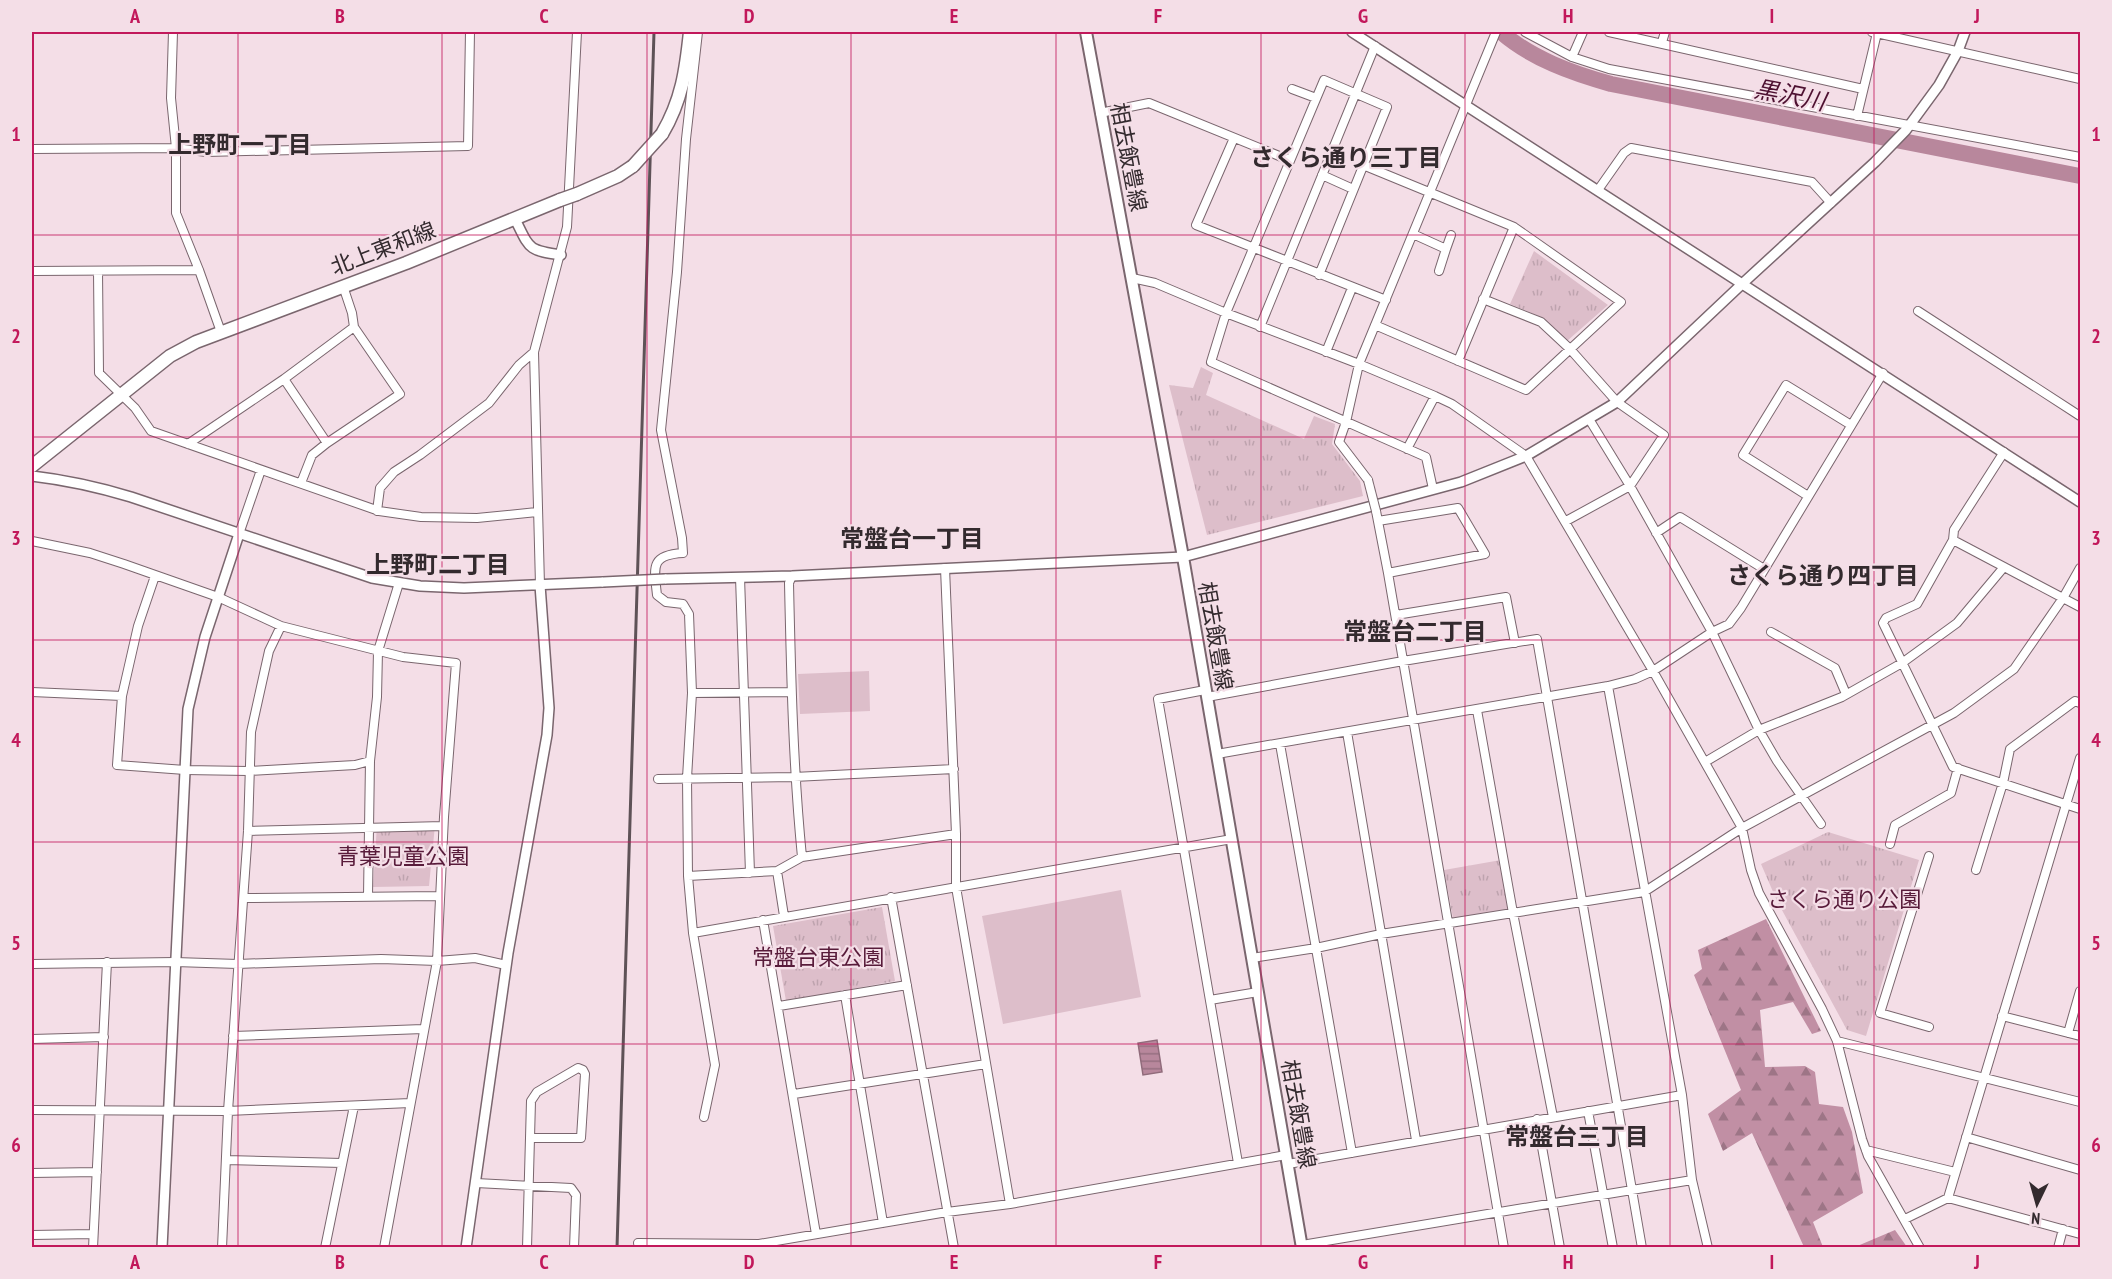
<svg xmlns="http://www.w3.org/2000/svg" width="2112" height="1279" font-family="'PT Sans Narrow','Noto Sans JP',sans-serif">
<style>
.forest{fill:url(#forest-firs)}
.park{fill:url(#park-tufts)}
.pitch{fill:#ddbeca}
.water{fill:url(#water-rules);stroke:#906b7b;stroke-width:1.5}
.lines{fill:none;stroke-linecap:round;stroke-linejoin:round}
.river{stroke:#b8879c;stroke-width:16}
.minor-casing{stroke:#7a666e;stroke-width:10}
.tertiary-casing{stroke:#7a666e;stroke-width:12}
.secondary-casing{stroke:#7a666e;stroke-width:14}
.primary-casing{stroke:#7a666e;stroke-width:15}
.minor{stroke:#fff;stroke-width:8}
.tertiary{stroke:#fff;stroke-width:9}
.secondary{stroke:#fff;stroke-width:10}
.primary{stroke:#fff;stroke-width:12}
.rail{stroke:#5e5257;stroke-width:3}
.minor-bridge-casing{stroke:#7a666e;stroke-width:10;stroke-linecap:butt}
.tertiary-bridge-casing{stroke:#7a666e;stroke-width:12;stroke-linecap:butt}
.primary-bridge-casing{stroke:#7a666e;stroke-width:15;stroke-linecap:butt}
.minor-bridge{stroke:#fff;stroke-width:8}
.tertiary-bridge{stroke:#fff;stroke-width:9}
.primary-bridge{stroke:#fff;stroke-width:12}
.grid{fill:none;stroke:#c2185b;stroke-width:1.5;stroke-opacity:0.55}
.labels{text-anchor:middle;dominant-baseline:central;stroke-width:4.5;stroke-linejoin:round;paint-order:stroke}
.street-label{font-size:22px;fill:#332a2e;stroke:#f4dee7}
.park-label{font-size:22px;fill:#581b3a;stroke:#f4dee7}
.water-label{font-size:24px;font-style:italic;fill:#4d1131;stroke:#f4dee7}
.neighbourhood-label{font-size:24px;font-weight:bold;fill:#332a2e;stroke:#f4dee7}
.neatline{fill:none;stroke:#c2185b;stroke-width:2}
.grid-label{font-size:20px;text-anchor:middle;font-weight:bold;fill:#c2185b}
</style>
<defs>
<pattern id="forest-firs" width="22" height="20" patternUnits="userSpaceOnUse" patternTransform="scale(1.5)"><rect width="22" height="20" fill="#c18fa4"/><path d="M5 1l3.5 6h-7zM16 11l3.5 6h-7z" fill="#9d7586"/></pattern>
<pattern id="park-tufts" width="24" height="20" patternUnits="userSpaceOnUse" patternTransform="scale(1.5)"><rect width="24" height="20" fill="#ddbeca"/><path d="M3 7l-1-3M5 7V3M7 7l1-3M15 17l-1-3M17 17v-4M19 17l1-3" fill="none" stroke="#bea3ae"/></pattern>
<pattern id="water-rules" width="6" height="5" patternUnits="userSpaceOnUse" patternTransform="scale(1.5)"><rect width="6" height="5" fill="#b8879c"/><path d="M0 2.5h6" fill="none" stroke="#966f80"/></pattern>
</defs>
<rect width="100%" height="100%" fill="#f4dee7"/>
<!-- forest -->
<path class="forest" d="M1766 919 1821 1031 1812 1034 1793 1002 1760 1010 1765 1067 1805 1066 1815 1072 1819 1104 1843 1107 1852 1132 1863 1193 1813 1222 1823 1247H1804L1752 1133 1723 1151 1708 1114 1741 1090 1694 975 1702 969 1698 950Z
M1895 1230 1907 1247H1855Z"/>
<!-- park -->
<path class="park" d="M1534 251 1608 305 1567 341 1543 318 1510 304Z
M1201 367 1213 373 1206 395 1304 439 1314 416 1335 424 1332 444 1360 481 1363 496 1207 535 1169 385 1193 388Z
M377 825H435L429 886 373 887Z
M1828 832 1919 860 1866 1036 1847 1030 1777 901 1761 864Z
M1501 860 1509 911 1453 918 1444 870Z
M882 907 895 981 786 1001 773 926Z"/>
<!-- pitch -->
<path class="pitch" d="M869 671 870 711 800 714 798 674Z
M1121 890 1141 997 1003 1024 982 916Z"/>
<!-- water -->
<path class="water" d="M1157 1040 1162 1072 1143 1075 1138 1043Z"/>
<g class="lines">
<!-- river -->
<path class="river" d="M1501 32C1532 59 1572 73 1611 84L2080 176"/>
<defs>
<path id="minor" d="M173 32 171 98 176 148V213L199 270 221 332
M698 32 686 139 677 272 661 430 682 538 683 553C650 555 654 567 657 595L666 602 683 604 689 614 692 693 687 778 688 876 693 933 715 1065 704 1117
M1525 32 1572 57 1609 69 2080 157
M1609 32 1863 89
M1872 32 2080 79
M1662 42 1665 32
M1572 57 1583 32
M1292 89 1316 98
M1100 113 1149 103 1289 160
M1857 116 1877 33
M1234 138 1196 225 1386 300
M32 149 176 148 206 152 468 146 470 32
M1363 165 1514 227 1621 302 1526 390 1375 325
M1322 175 1353 189
M1598 190 1624 153 1631 148 1812 182 1831 203
M1413 234 1446 249 1439 271
M1446 249 1451 235
M32 271 199 270
M98 271 99 373 135 408 151 431 379 511 421 517 477 518 537 512
M1319 275 1387 107 1324 80 1226 313 1211 362 1426 457 1433 489
M1132 278 1155 283 1226 313 1359 364 1435 396 1452 404 1526 456 1653 671 1742 828 1751 870 1759 893 1822 1009 1837 1041 1862 1139 1868 1156 1920 1248
M1483 299 1541 322 1570 349 1617 402 1664 435 1630 486 1566 521
M1918 311 2080 416
M1260 327 1375 46
M1326 352 1352 288
M1458 361 1514 227
M284 379 327 443
M1589 419 1630 486 1712 632 1759 730 1777 761 1821 824
M188 444 284 379 354 327
M1407 449 1435 396
M2004 452 1954 530 1953 540 2080 607
M1368 480 1339 442 1346 422 1359 364 1496 32
M301 483 312 455 327 443 400 394 354 327 352 313 343 286
M1808 496 1743 455 1786 385 1851 425
M377 511 380 488 394 472 420 455 489 403 519 365 534 352
M1376 511 1388 573 1504 1248
M1378 521 1458 508 1485 554 1388 573
M1656 533 1680 517 1764 569
M239 534 261 470
M1953 540 1917 604 1886 618 1883 623 1953 767 2080 809
M32 541 90 553 124 564 218 597 281 626 403 657 456 663 444 817 437 961 384 1248
M945 568 956 834V887L1010 1204
M155 576 138 626 122 696 117 765 185 770 248 771 355 765 370 761
M792 576 789 583C791 675 793 766 802 857
M740 577 750 873
M540 585 534 352 567 227 577 32
M1396 615 1506 597 1515 643
M1771 632 1835 668 1846 694
M1608 686 1682 1095 1692 1180 1708 1248
M1205 690 1158 699 1238 1163
M32 692 122 696
M692 693 791 692
M1207 697 1403 661 1537 639 1642 1248
M1477 710 1513 913 1553 1117
M1347 732 1416 1140
M1280 744 1352 1153
M1217 754 1608 686 1635 679 1653 671 1712 632 1729 624 1741 608 1883 373
M1705 762 1759 730 1842 697 1902 663 1957 623 2004 567
M658 779 794 777 954 769
M248 831 443 826
M1890 844 1895 825 1951 793 1958 768
M1929 856 1880 1013 1929 1027
M1976 870 2003 783 2010 749 2075 701 2080 703
M777 871 784 916
M688 876 777 871 802 857 956 834
M368 896 370 761 377 697 378 651 399 583
M891 897 954 1248
M244 898 440 896
M763 920 816 1234
M693 933 1232 839
M1252 958 1316 948 1381 934 1644 892 1742 828 1954 713 2014 669 2063 598 2080 568
M32 964 175 962 238 964 381 959 437 961 475 958 506 965
M845 995 883 1223
M1210 1000 1258 992
M779 1006 907 985
M2002 1016 2080 1036
M2068 1033 2080 991
M233 1036 423 1029
M32 1039 104 1037
M1837 1041 2080 1102
M794 1094 986 1064
M32 1110 228 1111 410 1103
M1588 1111 1613 1248
M1537 1119 1560 1248
M1966 1137 2080 1170
M1866 1150 1955 1172
M226 1160 342 1163
M1288 1164 1682 1095
M32 1173 97 1172
M476 1183 571 1188 576 1195 574 1248
M1948 1198 2080 1234
M1905 1219 1948 1198 2080 758
M32 1235 93 1234
M638 1243 759 1244 947 1212 1010 1204 1286 1155
M1302 1245 1692 1180
M93 1248 107 962
M222 1248 228 1111 248 831 251 732 269 651 281 626
M325 1248 354 1106
M527 1248 531 1101 537 1092 578 1068 583 1070 585 1074 581 1138H530
M2058 1248 2063 1229"/>
<path id="tertiary" d="M1352 32 2080 502
M515 219C530 249 527 250 561 255
M32 476C66 480 98 487 131 497L372 578 420 586 464 588 603 582
M665 579 792 576 1183 557 1461 482 1526 456 1617 402 1742 284 1875 162 1906 130 1939 85 1958 51 1965 32
M162 1248 188 709 205 637 239 534
M466 1248 508 953 547 735 549 708 540 585"/>
<path id="secondary" d="M1086 32 1183 557 1302 1248"/>
<path id="primary" d="M662 134C682 100 686 70 690 32
M577 194 618 176 633 166
M32 466 170 356 196 342 406 263 560 200"/>
</defs>
<!-- minor casing -->
<use href="#minor" class="minor-casing"/>
<!-- tertiary casing -->
<use href="#tertiary" class="tertiary-casing"/>
<!-- secondary casing -->
<use href="#secondary" class="secondary-casing"/>
<!-- primary casing -->
<use href="#primary" class="primary-casing"/>
<!-- minor -->
<use href="#minor" class="minor"/>
<!-- tertiary -->
<use href="#tertiary" class="tertiary"/>
<!-- secondary -->
<use href="#secondary" class="secondary"/>
<!-- primary -->
<use href="#primary" class="primary"/>
<!-- rail -->
<path class="rail" d="M617 1248 654 32"/>
<defs>
<path id="minor-bridge" d="M1368 480 1376 511"/>
<path id="tertiary-bridge" d="M603 582 665 579"/>
<path id="primary-bridge" d="M633 166 662 134
M560 200 577 194"/>
</defs>
<!-- minor-bridge casing -->
<use href="#minor-bridge" class="minor-bridge-casing"/>
<!-- tertiary-bridge casing -->
<use href="#tertiary-bridge" class="tertiary-bridge-casing"/>
<!-- primary-bridge casing -->
<use href="#primary-bridge" class="primary-bridge-casing"/>
<!-- minor-bridge -->
<use href="#minor-bridge" class="minor-bridge"/>
<!-- tertiary-bridge -->
<use href="#tertiary-bridge" class="tertiary-bridge"/>
<!-- primary-bridge -->
<use href="#primary-bridge" class="primary-bridge"/>
</g>
<!-- grid -->
<path class="grid" d="M238 32V1248M442 32V1248M647 32V1248M851 32V1248M1056 32V1248M1261 32V1248M1465 32V1248M1670 32V1248M1874 32V1248M32 235H2080M32 437H2080M32 640H2080M32 842H2080M32 1044H2080"/>
<g class="labels">
<!-- street labels -->
<g class="street-label">
<text transform="translate(1129 157) rotate(79)">相去飯豊線</text>
<text transform="translate(383 248) rotate(-21)">北上東和線</text>
<text transform="translate(1216 636) rotate(80)">相去飯豊線</text>
<text transform="translate(1299 1114) rotate(80)">相去飯豊線</text>
</g>
<!-- park labels -->
<g class="park-label">
<text x="403" y="856">青葉児童公園</text>
<text x="1844" y="899">さくら通り公園</text>
<text x="818" y="957">常盤台東公園</text>
</g>
<!-- water labels -->
<g class="water-label">
<text transform="translate(1790 95) rotate(11)">黒沢川</text>
</g>
<!-- neighbourhood labels -->
<g class="neighbourhood-label">
<text x="240" y="144">上野町一丁目</text>
<text x="1346" y="157">さくら通り三丁目</text>
<text x="912" y="538">常盤台一丁目</text>
<text x="438" y="564">上野町二丁目</text>
<text x="1823" y="575">さくら通り四丁目</text>
<text x="1415" y="631">常盤台二丁目</text>
<text x="1577" y="1136">常盤台三丁目</text>
</g>
</g>
<!-- border -->
<rect width="2112" height="1279" fill="none" stroke="#f4dee7" stroke-width="66"/>
<!-- north arrow -->
<g transform="translate(2037 1204) rotate(185)" stroke="#f4dee7" stroke-width="4.5" paint-order="stroke">
<path d="M0-4.5L10 22L0 15L-10 22Z" fill="#332a2e"/>
<text y="-9" font-size="16" font-weight="bold" text-anchor="middle" fill="#332a2e">N</text>
</g>
<rect x="33" y="33" width="2046" height="1213" class="neatline"/>
<g class="grid-label">
<text x="135" y="23">A</text>
<text x="340" y="23">B</text>
<text x="544" y="23">C</text>
<text x="749" y="23">D</text>
<text x="954" y="23">E</text>
<text x="1158" y="23">F</text>
<text x="1363" y="23">G</text>
<text x="1568" y="23">H</text>
<text x="1772" y="23">I</text>
<text x="1977" y="23">J</text>
<text x="16" y="141">1</text>
<text x="2096" y="141">1</text>
<text x="16" y="343">2</text>
<text x="2096" y="343">2</text>
<text x="16" y="545">3</text>
<text x="2096" y="545">3</text>
<text x="16" y="747">4</text>
<text x="2096" y="747">4</text>
<text x="16" y="950">5</text>
<text x="2096" y="950">5</text>
<text x="16" y="1152">6</text>
<text x="2096" y="1152">6</text>
<text x="135" y="1269">A</text>
<text x="340" y="1269">B</text>
<text x="544" y="1269">C</text>
<text x="749" y="1269">D</text>
<text x="954" y="1269">E</text>
<text x="1158" y="1269">F</text>
<text x="1363" y="1269">G</text>
<text x="1568" y="1269">H</text>
<text x="1772" y="1269">I</text>
<text x="1977" y="1269">J</text>
</g>
</svg>
